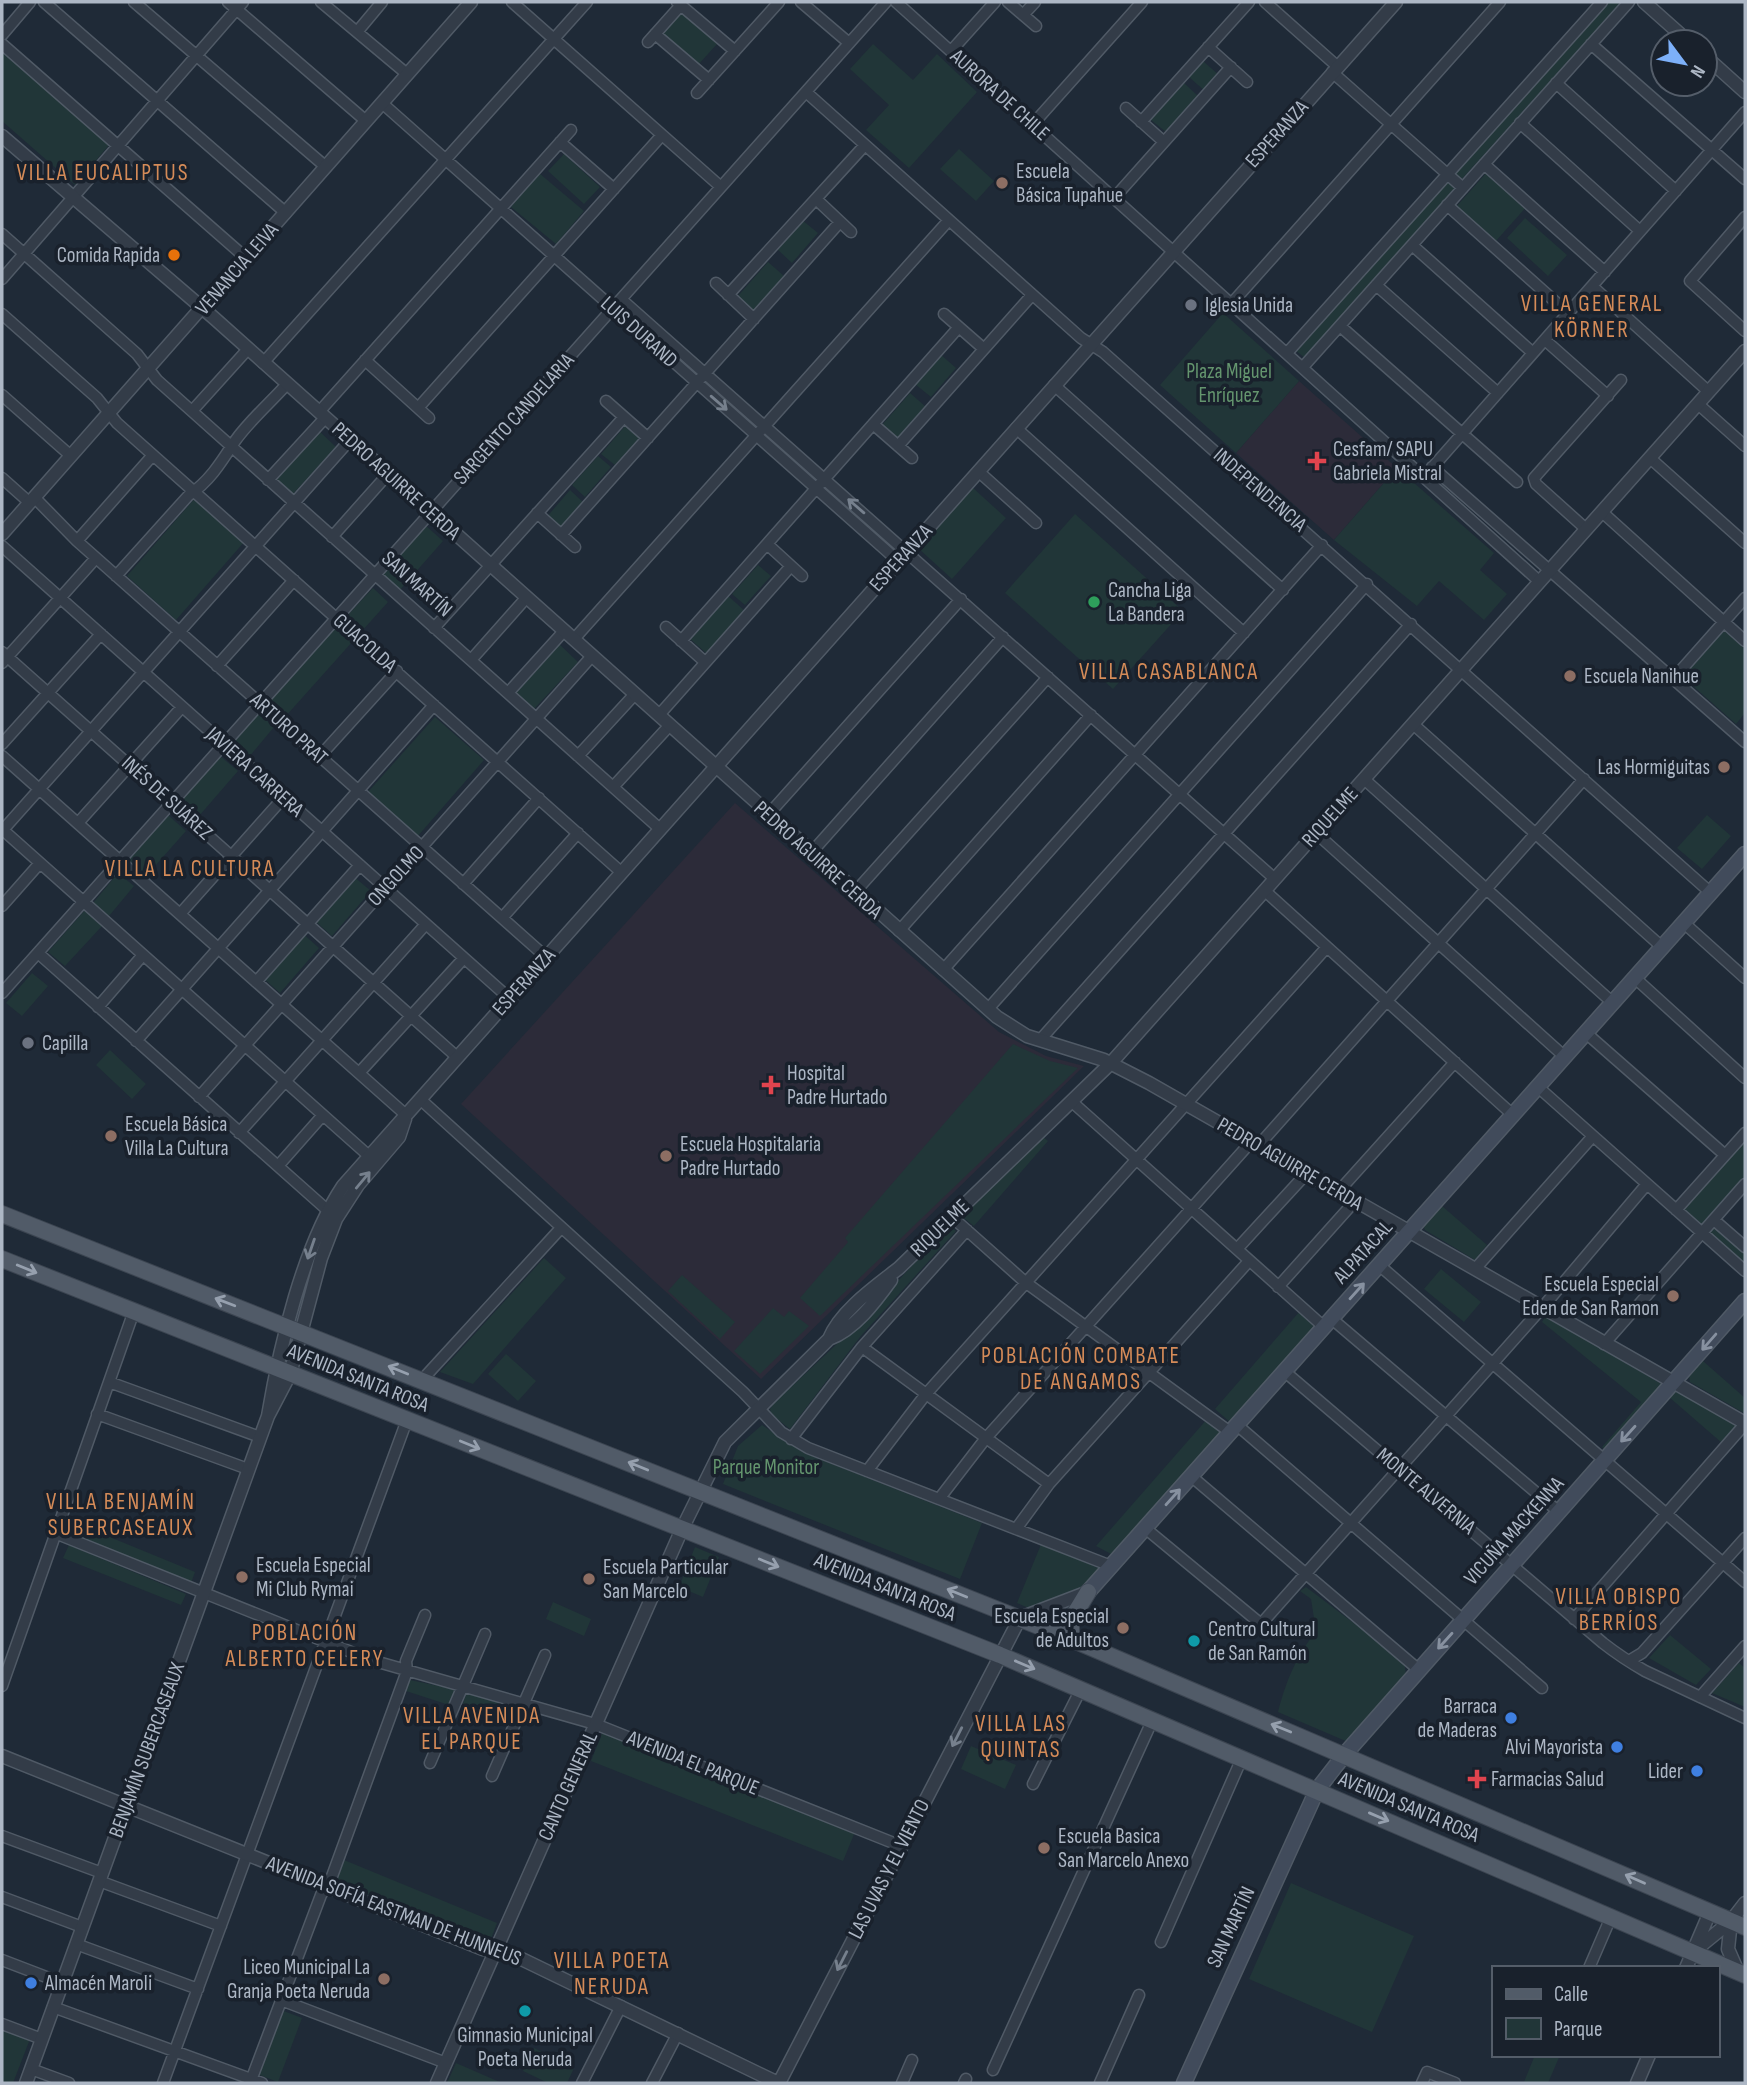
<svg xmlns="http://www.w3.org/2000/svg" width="1747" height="2085" font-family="'Sofia Sans Condensed',sans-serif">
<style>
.medical{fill:#2c2b39}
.green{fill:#213638}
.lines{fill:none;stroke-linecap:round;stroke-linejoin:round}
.minor-casing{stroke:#505a66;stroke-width:13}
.tertiary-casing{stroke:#505a66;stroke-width:15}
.secondary-casing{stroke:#505a66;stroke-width:17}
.primary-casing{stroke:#3c4551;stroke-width:18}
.minor{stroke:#333c48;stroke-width:10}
.tertiary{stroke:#333c48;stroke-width:12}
.secondary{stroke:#414b5b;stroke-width:14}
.primary{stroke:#515b68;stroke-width:16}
.oneway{stroke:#76808d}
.oneway2{stroke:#96a0ae}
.oneway3{stroke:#8791a0}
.education-dot{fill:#8d6e63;stroke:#19212c;stroke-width:2.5}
.food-dot{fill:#e8710a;stroke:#19212c;stroke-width:2.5}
.worship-dot{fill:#6b7280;stroke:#19212c;stroke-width:2.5}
.health-dot{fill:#e0444e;stroke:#19212c;stroke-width:2.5}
.leisure-dot{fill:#2e9e5b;stroke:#19212c;stroke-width:2.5}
.culture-dot{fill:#0f9aa8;stroke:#19212c;stroke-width:2.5}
.shop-dot{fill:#3f7fe0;stroke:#19212c;stroke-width:2.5}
.labels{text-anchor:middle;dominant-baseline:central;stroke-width:7;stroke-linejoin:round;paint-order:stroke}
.street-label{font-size:21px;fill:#adb7c5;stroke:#19212c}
.poi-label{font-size:21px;fill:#adb7c5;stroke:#19212c;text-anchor:start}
.park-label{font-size:21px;fill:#64956e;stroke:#19212c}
.neighbourhood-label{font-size:23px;letter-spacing:2px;fill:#d58b58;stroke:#19212c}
</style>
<rect width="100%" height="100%" fill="#1f2a37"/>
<!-- medical -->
<path class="medical" d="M1299 381 1397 468 1334 540 1236 453Z
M735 803 999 1032 1046 1056 1084 1066 761 1379 461 1104Z"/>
<!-- green -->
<path class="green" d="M1607 2H1621L1461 180 1454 173Z
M681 12 717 44 698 65 663 33Z
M873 44 913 80 937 54 977 92 909 168 866 130 889 105 850 69Z
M3 50 109 145 75 185 2 121Z
M1203 61 1220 76 1206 92 1189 77Z
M1184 83 1198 96 1166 132 1151 120Z
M959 149 994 181 976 201 940 169Z
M564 154 600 187 584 204 548 171Z
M1488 171 1527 206 1495 242 1456 207Z
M539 173 584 211 556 244 511 207Z
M1446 179 1456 188 1305 358 1295 350Z
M1525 218 1567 255 1548 276 1507 238Z
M802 220 818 233 792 263 777 249Z
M768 262 784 276 753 311 737 297Z
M1223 313 1299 381 1236 453 1160 385Z
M940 354 956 368 931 397 915 384Z
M910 393 926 407 898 438 882 425Z
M626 425 640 437 615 465 601 454Z
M318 430 336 447 291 496 273 479Z
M598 456 611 467 585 497 572 485Z
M1397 468 1494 553 1480 570 1507 594 1484 620 1439 581 1417 606 1334 540Z
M972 487 1006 518 952 579 918 548Z
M570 490 583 502 558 530 545 519Z
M196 497 245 541 176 620 127 576Z
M1075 514 1183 611 1113 689 1005 593Z
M425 525 443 541 399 591 381 574Z
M758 565 771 576 745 605 732 594Z
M373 588 388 602 362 631 346 617Z
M726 594 746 612 706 653 689 638Z
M337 626 353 641 285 717 269 702Z
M1724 630 1745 649V713L1736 724 1683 677Z
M558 643 578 662 533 710 513 692Z
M258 713 274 727 249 757 233 743Z
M435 717 484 760 417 837 367 793Z
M220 756 238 771 199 816 181 800Z
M168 815 186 831 147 875 129 860Z
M1707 815 1731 836 1702 869 1677 848Z
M118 873 134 886 109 916 93 903Z
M353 876 371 891 332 936 314 920Z
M85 910 103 925 65 966 48 952Z
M301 932 319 948 280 993 262 977Z
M32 973 48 986 22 1016 6 1003Z
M1013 1044 1050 1061 1078 1068 820 1316 800 1298 848 1242 845 1238Z
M110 1050 146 1084 132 1099 96 1065Z
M1043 1137 1048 1141 974 1226 960 1215Z
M1745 1139V1177L1703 1225 1683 1208Z
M1442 1206 1487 1245 1475 1260 1425 1230 1423 1224Z
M1714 1224 1745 1252V1266L1706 1232Z
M949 1226 956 1231 860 1337 790 1429 772 1415 770 1409 774 1403 855 1327Z
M544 1258 566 1278 473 1384 440 1372Z
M1441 1269 1481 1302 1464 1322 1424 1289Z
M682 1275 735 1322 720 1339 668 1291Z
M773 1308 784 1317 789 1311 809 1326 760 1374 734 1351Z
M1300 1311 1316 1325 1231 1423 1215 1409Z
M1546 1316 1665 1386 1606 1450 1602 1447 1641 1402 1542 1322Z
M506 1354 536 1381 518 1401 488 1374Z
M1703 1361 1745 1398 1744 1413 1690 1382 1689 1375Z
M1675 1391 1738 1425 1722 1443 1669 1397Z
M1208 1418 1224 1428 1113 1555 1096 1546Z
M762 1425 804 1453 982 1523 960 1579 723 1484 738 1446Z
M78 1524 195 1572 190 1586 73 1536Z
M1042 1542 1100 1569 1082 1589 1031 1609 1017 1603Z
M69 1545 186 1594 181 1605 63 1558Z
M695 1547 719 1557 703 1597 679 1587Z
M1306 1587 1404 1661 1406 1675 1348 1742 1278 1712C1286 1681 1296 1657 1316 1631L1311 1599 1300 1591Z
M553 1602 591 1619 584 1636 546 1619Z
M1670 1635 1711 1669 1696 1685 1649 1658Z
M1739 1663 1745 1668V1707L1712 1693Z
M410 1680 458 1690 452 1706 406 1691Z
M467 1692 518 1706 509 1727 461 1709Z
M603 1731 855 1832 843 1861 591 1761Z
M971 1746 1016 1765 1005 1789 961 1769Z
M344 1860 497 1923 489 1944 335 1881Z
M1291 1883 1414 1936 1372 2032 1249 1979Z
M281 2010 302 2018 278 2082 257 2074Z
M2 2029 30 2039 13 2083H2Z
M534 2048 574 2068 567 2083H548L523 2071Z
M1535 2055H1560L1548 2083 1524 2082Z
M456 2063 502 2083H447Z"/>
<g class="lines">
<defs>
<path id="minor" d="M44 2 286 213
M134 2 326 167
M228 2 366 121
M321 2 407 74
M512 2 721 187
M677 2 735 51
M801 2 849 43
M896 2 1540 582
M1008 2 1036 26
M1265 2 1338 67
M1023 15 1035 2
M357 32 382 2
M655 34 709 80
M2 35 30 2
M648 42 681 5
M2 44 246 258
M1591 44 1745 179
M1208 47 1247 82
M951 51 995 2
M1332 72 1463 188
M1556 83 1676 191
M806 92 1081 338 1103 352 1711 893
M697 93 779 2
M382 103 898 561
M1126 108 1164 142
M1141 122 1249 2
M1520 123 1640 231
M1033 124 1142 2
M560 142 614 189
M1484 164 1605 272
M1115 197 1231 67
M816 199 851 232
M1447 205 1568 313
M1745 217 1690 281 1745 331
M2 234 137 354 157 380 660 829
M1412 245 1533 353
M2 279 243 2
M716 283 754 319
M1376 285 1498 393
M1592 286 1709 392
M728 295 865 145
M621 299 1275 879
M1232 303 1500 2
M2 314 97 398 117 423 621 872
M944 314 984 349
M1340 326 1517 482
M1545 340 1608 396
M1287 353 1602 2
M365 360 429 418
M263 363 587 2
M1303 367 1629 2
M1054 385 1283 590
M2 395 71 456
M606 401 648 438
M1698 404 1745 446
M418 408 662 135
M192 411 248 349
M319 412 571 130
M873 424 912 458
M1016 428 1244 633
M898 446 1032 295
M1650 458 1745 543
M1432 467 1745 742
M978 471 1036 523
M1424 477 1745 112
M2 478 30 503
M268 480 325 418
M34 497 77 541 546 957
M1602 512 1745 641
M537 513 575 547
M1586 529 1536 484 1534 478 1621 380
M561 535 840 222
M332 537 388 474
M77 541 153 455
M767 544 802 576
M2 546 509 998
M116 576 189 495C210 481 222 461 235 441 249 421 271 402 287 384
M666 627 705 662
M434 628 624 417
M574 639 949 220
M681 641 959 327
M2 652 457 1057
M471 660 527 597
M2 663 96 558
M217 666 294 580
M1674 678 1745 598
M508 693 564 631
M659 715 791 566
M1413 724 1662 947
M2 744 101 634
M2 756 406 1115
M320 756 397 671
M578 756 635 694
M1364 779 1613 1003
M613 787 670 725
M768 815 961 599
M78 823 182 707
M2 829 369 1156
M2 831 350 440
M1316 833 1565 1057
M811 853 1003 637
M463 884 539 798
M1265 891 1513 1115
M855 892 1048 677
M2 906 40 863
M180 914 284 797
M502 918 578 833
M1684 923 1745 978
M899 931 1091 715
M38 953 334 1216
M943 970 1322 545
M1635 978 1745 1078
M256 982 360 865
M2 993 886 2
M98 1007 143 955
M988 1009 1367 584
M1586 1033 1725 1155
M1040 1040 1411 624
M136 1041 434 705
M359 1073 464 958
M1538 1087 1745 1271
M199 1097 592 656
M420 1099 743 1392 781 1432 808 1448 1111 1566
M1071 1101 1324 1327
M239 1133 426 924
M1258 1146 1584 779
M278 1166 323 1115
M1338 1192 1455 1062
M1676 1210 1745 1133
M952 1217 1025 1282 1230 1432
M1714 1220 1745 1247
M1237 1249 1306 1174
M1379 1265 1745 1582
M1475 1269 1593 1136
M1278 1287 1355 1201
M1332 1319 1559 1512
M1604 1344 1745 1184
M862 1347 1049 1484
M1284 1371 1603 1643C1617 1654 1631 1663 1645 1671L1745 1718
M422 1380 561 1228
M109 1382 260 1437
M97 1414 248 1469
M1237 1425 1542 1688
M791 1439 862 1347 967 1230
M867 1471 926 1394 1327 947
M1191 1476 1419 1670
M939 1499 986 1438 1251 1142
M1145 1528 1261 1624 1542 1308 1647 1184
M1016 1529 1049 1484 1249 1261
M55 1533 371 1660 595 1724 901 1846
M1574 1619 1745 1424
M1632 1659 1642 1653 1745 1538
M2 1686 134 1311
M1700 1697 1745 1646
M430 1763 485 1634
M492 1776 545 1655
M1033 1784 1081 1689
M2 1836 102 1873
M99 1881 221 1926
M2 1897 82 1927
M1161 1942 1242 1758
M76 1944 198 1989
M2 1960 62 1983
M1589 1968 1611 1917
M281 2000 446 2063
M53 2007 262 2083
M2 2024 42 2039
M31 2069 69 2083
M993 2070 1153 1719
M163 2083 407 1420
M250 2083 321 1895 331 1879 407 1671 406 1661 425 1615
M582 2083 621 2006
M652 2083 678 2033
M902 2083 912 2060
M964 2083 966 2079
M1100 2083 1139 1995
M1422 2083 1427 2072 1455 2083"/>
<path id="tertiary" d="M1644 2 1689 42
M1705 56 1745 92
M2 136 214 318 997 1017 1027 1036 1104 1060 1149 1083 1745 1423
M2 534 471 2
M829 1339C855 1329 875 1302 891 1280
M268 1416C280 1345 303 1246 343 1186L1396 2
M2 1756 483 1949 507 1952 778 2083
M1731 1921 1728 1949 1738 1972
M1693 1952 1731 1921 1745 1903
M1686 1968 1710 1912
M26 2083 268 1416 290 1374 321 1258 336 1219 358 1185 399 1137 405 1119
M437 2083 682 1529 725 1442 829 1339C840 1311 876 1286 899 1268L1111 1063 1745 351
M779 2083 1020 1618 1088 1592
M1637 2083 1649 2055"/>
<path id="secondary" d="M1088 1592 1745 854
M1184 2083 1317 1790 1345 1754 1745 1301"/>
<path id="primary" d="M2 1214 1071 1639 1745 1927
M2 1259 1000 1655 1745 1975
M1071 1639V1620L1088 1592"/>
</defs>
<!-- minor casing -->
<use href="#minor" class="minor-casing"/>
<!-- tertiary casing -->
<use href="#tertiary" class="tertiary-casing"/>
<!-- secondary casing -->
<use href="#secondary" class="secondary-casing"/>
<!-- primary casing -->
<use href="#primary" class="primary-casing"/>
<!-- minor -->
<use href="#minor" class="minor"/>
<!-- tertiary -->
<use href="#tertiary" class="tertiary"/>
<!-- secondary -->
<use href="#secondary" class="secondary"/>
<!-- primary -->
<use href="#primary" class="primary"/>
</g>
<!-- one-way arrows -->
<defs><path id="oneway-shaft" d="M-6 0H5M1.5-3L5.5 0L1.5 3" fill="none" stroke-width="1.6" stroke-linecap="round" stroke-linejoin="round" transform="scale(1.75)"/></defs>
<g class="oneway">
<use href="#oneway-shaft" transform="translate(719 403) rotate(41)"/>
<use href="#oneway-shaft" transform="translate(856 506) rotate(-139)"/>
<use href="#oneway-shaft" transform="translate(363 1180) rotate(-50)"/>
<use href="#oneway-shaft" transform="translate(311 1249) rotate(109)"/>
<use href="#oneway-shaft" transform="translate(957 1737) rotate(117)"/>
<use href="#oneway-shaft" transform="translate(842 1961) rotate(117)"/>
</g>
<g class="oneway2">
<use href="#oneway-shaft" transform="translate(27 1269) rotate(22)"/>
<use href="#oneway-shaft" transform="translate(225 1302) rotate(-159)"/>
<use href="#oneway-shaft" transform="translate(398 1370) rotate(-158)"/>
<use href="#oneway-shaft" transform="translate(470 1445) rotate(22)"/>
<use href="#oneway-shaft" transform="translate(638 1466) rotate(-158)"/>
<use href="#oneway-shaft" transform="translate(769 1563) rotate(22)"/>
<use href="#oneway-shaft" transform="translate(957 1593) rotate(-158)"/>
<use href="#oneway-shaft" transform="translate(1025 1665) rotate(23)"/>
<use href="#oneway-shaft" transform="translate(1281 1728) rotate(-158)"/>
<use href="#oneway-shaft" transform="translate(1379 1817) rotate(23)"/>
<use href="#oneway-shaft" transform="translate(1635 1879) rotate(-156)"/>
</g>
<g class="oneway3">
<use href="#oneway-shaft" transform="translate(1357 1291) rotate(-48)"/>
<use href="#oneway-shaft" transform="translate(1709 1342) rotate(131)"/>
<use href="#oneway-shaft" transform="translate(1628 1434) rotate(132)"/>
<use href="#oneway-shaft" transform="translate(1173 1497) rotate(-48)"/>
<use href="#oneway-shaft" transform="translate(1445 1641) rotate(132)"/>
</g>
<!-- markers -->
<g class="education-dot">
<circle cx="1002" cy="183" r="7"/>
<circle cx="1570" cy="676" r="7"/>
<circle cx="1724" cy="767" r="7"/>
<circle cx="111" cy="1136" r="7"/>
<circle cx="666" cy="1156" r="7"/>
<circle cx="1673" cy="1296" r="7"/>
<circle cx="242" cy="1577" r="7"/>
<circle cx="589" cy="1579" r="7"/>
<circle cx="1123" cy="1628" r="7"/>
<circle cx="1044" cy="1848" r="7"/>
<circle cx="384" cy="1979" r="7"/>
</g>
<circle class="food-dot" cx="174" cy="255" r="7"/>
<g class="worship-dot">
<circle cx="1191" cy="305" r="7"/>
<circle cx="28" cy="1043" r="7"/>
</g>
<g class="health-dot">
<path d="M1313.5 450.5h7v7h7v7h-7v7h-7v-7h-7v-7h7z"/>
<path d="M767.5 1074.5h7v7h7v7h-7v7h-7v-7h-7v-7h7z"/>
<path d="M1473.5 1768.5h7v7h7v7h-7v7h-7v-7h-7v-7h7z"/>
</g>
<circle class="leisure-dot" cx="1094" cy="602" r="7"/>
<g class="culture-dot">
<circle cx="1194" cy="1641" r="7"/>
<circle cx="525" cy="2011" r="7"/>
</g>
<g class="shop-dot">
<circle cx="1511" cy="1718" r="7"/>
<circle cx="1617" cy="1747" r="7"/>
<circle cx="1697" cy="1771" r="7"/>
<circle cx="31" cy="1983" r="7"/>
</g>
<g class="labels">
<!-- street labels -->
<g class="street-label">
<text transform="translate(1000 95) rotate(42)">AURORA DE CHILE</text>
<text transform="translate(1277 134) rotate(-48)">ESPERANZA</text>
<text transform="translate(237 269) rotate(-49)">VENANCIA LEIVA</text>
<text transform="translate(639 332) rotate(42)">LUIS DURAND</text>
<text transform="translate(514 419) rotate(-48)">SARGENTO CANDELARIA</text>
<text transform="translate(396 481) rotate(42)">PEDRO AGUIRRE CERDA</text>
<text transform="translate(1260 490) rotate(41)">INDEPENDENCIA</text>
<text transform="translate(901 558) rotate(-48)">ESPERANZA</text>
<text transform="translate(417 584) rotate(42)">SAN MARTÍN</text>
<text transform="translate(365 643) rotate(42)">GUACOLDA</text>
<text transform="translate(289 729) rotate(42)">ARTURO PRAT</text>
<text transform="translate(255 772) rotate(42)">JAVIERA CARRERA</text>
<text transform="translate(167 798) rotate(42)">INÉS DE SUÁREZ</text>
<text transform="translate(1330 817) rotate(-48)">RIQUELME</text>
<text transform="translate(818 860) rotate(42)">PEDRO AGUIRRE CERDA</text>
<text transform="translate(396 876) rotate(-48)">ONGOLMO</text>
<text transform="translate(524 982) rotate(-48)">ESPERANZA</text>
<text transform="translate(1290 1164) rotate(30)">PEDRO AGUIRRE CERDA</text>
<text transform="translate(940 1228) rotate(-44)">RIQUELME</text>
<text transform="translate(1363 1252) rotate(-48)">ALPATACAL</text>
<text transform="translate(358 1378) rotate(22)">AVENIDA SANTA ROSA</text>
<text transform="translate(1426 1491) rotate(40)">MONTE ALVERNIA</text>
<text transform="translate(1514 1531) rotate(-48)">VICUÑA MACKENNA</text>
<text transform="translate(885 1587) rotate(22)">AVENIDA SANTA ROSA</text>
<text transform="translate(147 1750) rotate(-70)">BENJAMÍN SUBERCASEAUX</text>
<text transform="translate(693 1763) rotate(22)">AVENIDA EL PARQUE</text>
<text transform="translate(568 1786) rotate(-66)">CANTO GENERAL</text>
<text transform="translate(1409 1807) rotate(23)">AVENIDA SANTA ROSA</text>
<text transform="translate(889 1869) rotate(-63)">LAS UVAS Y EL VIENTO</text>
<text transform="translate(394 1911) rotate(21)">AVENIDA SOFÍA EASTMAN DE HUNNEUS</text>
<text transform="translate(1231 1927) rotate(-65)">SAN MARTÍN</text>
</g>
<!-- poi labels -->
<g class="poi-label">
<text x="1016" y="171">Escuela<tspan x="1016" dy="24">Básica Tupahue</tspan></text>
<text x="160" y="255" text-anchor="end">Comida Rapida</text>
<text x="1205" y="305">Iglesia Unida</text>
<text x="1333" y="449">Cesfam/ SAPU<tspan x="1333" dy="24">Gabriela Mistral</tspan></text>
<text x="1108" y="590">Cancha Liga<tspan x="1108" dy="24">La Bandera</tspan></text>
<text x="1584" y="676">Escuela Nanihue</text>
<text x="1710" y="767" text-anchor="end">Las Hormiguitas</text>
<text x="42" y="1043">Capilla</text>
<text x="787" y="1073">Hospital<tspan x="787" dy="24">Padre Hurtado</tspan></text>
<text x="125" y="1124">Escuela Básica<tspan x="125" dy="24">Villa La Cultura</tspan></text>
<text x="680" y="1144">Escuela Hospitalaria<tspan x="680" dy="24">Padre Hurtado</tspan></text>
<text x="1659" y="1284" text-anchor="end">Escuela Especial<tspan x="1659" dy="24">Eden de San Ramon</tspan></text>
<text x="256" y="1565">Escuela Especial<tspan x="256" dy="24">Mi Club Rymai</tspan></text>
<text x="603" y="1567">Escuela Particular<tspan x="603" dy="24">San Marcelo</tspan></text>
<text x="1109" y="1616" text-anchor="end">Escuela Especial<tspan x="1109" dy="24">de Adultos</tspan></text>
<text x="1208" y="1629">Centro Cultural<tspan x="1208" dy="24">de San Ramón</tspan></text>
<text x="1497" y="1706" text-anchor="end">Barraca<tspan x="1497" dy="24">de Maderas</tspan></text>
<text x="1603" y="1747" text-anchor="end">Alvi Mayorista</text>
<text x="1683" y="1771" text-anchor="end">Lider</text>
<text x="1491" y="1779">Farmacias Salud</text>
<text x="1058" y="1836">Escuela Basica<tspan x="1058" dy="24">San Marcelo Anexo</tspan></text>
<text x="370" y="1967" text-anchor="end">Liceo Municipal La<tspan x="370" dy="24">Granja Poeta Neruda</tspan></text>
<text x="45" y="1983">Almacén Maroli</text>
<text x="525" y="2035" text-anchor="middle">Gimnasio Municipal<tspan x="525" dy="24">Poeta Neruda</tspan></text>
</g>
<!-- park labels -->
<g class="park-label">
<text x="1229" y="371">Plaza Miguel<tspan x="1229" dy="24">Enríquez</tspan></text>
<text x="766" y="1467">Parque Monitor</text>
</g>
<!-- neighbourhood labels -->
<g class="neighbourhood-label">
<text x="103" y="173">VILLA EUCALIPTUS</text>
<text x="1592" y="304">VILLA GENERAL<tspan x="1592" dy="26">KÖRNER</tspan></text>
<text x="1169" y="672">VILLA CASABLANCA</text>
<text x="190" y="869">VILLA LA CULTURA</text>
<text x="1081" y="1356">POBLACIÓN COMBATE<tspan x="1081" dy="26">DE ANGAMOS</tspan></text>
<text x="121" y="1502">VILLA BENJAMÍN<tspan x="121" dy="26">SUBERCASEAUX</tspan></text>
<text x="1619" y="1597">VILLA OBISPO<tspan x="1619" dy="26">BERRÍOS</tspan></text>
<text x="305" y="1633">POBLACIÓN<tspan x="305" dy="26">ALBERTO CELERY</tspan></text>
<text x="472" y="1716">VILLA AVENIDA<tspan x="472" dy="26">EL PARQUE</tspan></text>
<text x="1021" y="1724">VILLA LAS<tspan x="1021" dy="26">QUINTAS</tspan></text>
<text x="612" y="1961">VILLA POETA<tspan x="612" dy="26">NERUDA</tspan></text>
</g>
</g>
<!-- border -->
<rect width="1747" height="2085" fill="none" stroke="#adb7c5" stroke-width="7"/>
<!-- legend -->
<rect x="1492" y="1966" width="228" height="91" fill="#19212c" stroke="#545d69" stroke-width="2"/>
<rect x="1506" y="1989" width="35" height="10" fill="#515b68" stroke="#545d69" stroke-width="2"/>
<text x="1554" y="2001" font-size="21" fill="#adb7c5">Calle</text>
<rect x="1506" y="2018" width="35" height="21" fill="#213638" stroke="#545d69" stroke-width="2"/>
<text x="1554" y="2036" font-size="21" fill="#adb7c5">Parque</text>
<!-- north arrow -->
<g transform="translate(1684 63) rotate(122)"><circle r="33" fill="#19212c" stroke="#545d69" stroke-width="2"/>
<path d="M0-5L12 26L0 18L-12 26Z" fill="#7db0f9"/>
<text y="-10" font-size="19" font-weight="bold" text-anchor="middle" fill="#adb7c5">N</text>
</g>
</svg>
